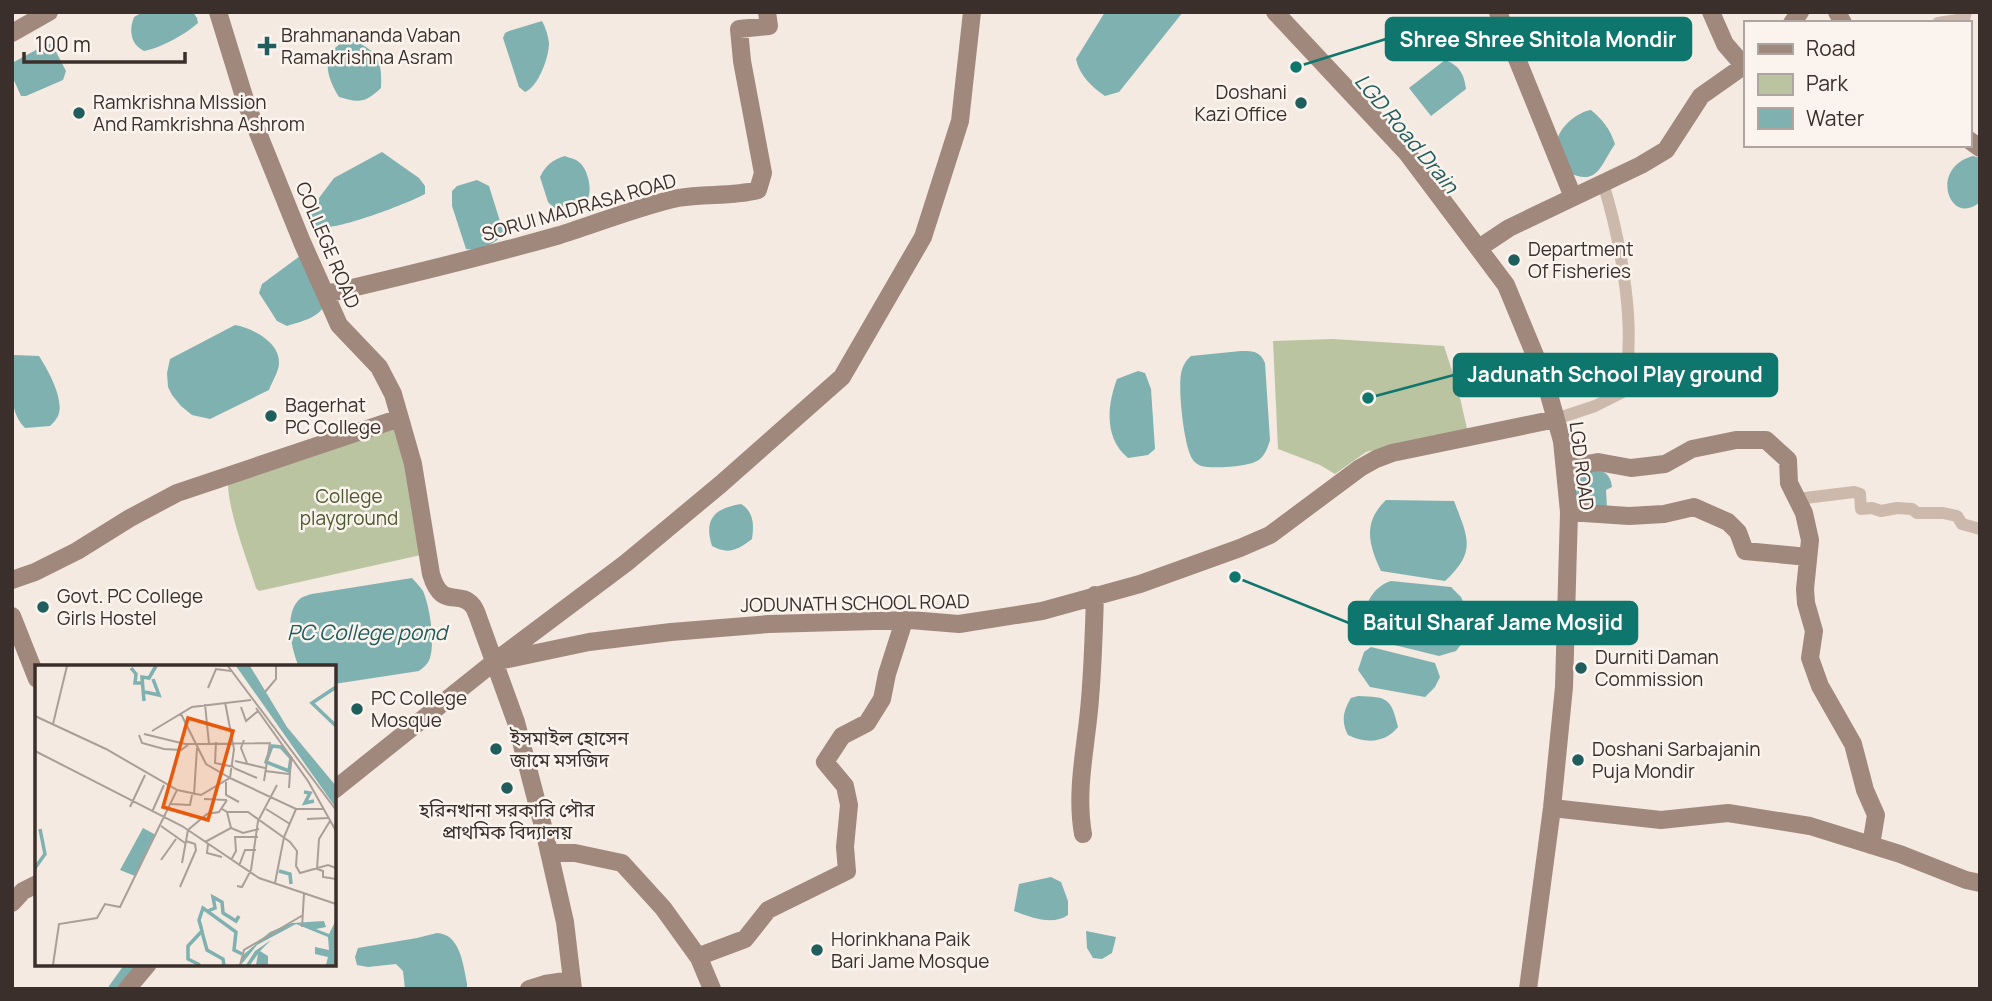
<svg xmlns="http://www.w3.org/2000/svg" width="1992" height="1001" font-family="Manrope,'Noto Sans Bengali',sans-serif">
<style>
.green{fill:#bac4a0}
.water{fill:#7fb1b0}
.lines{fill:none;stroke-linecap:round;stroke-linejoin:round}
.canal{stroke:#7fb1b0;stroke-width:10}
.street{stroke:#cdb9ac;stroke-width:12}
.secondary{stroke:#a1887d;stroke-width:18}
.poi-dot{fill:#205d5d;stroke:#fbf4ee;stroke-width:2.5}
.labels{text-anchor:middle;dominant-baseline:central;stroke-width:5;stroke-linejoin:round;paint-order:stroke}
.poi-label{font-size:19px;fill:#3b2f2b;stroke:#fbf4ee;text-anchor:start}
.street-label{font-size:19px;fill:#3b2f2b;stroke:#fbf4ee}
.park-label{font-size:19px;fill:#4d592e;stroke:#fbf4ee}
.water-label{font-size:21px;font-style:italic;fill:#205d5d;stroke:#fbf4ee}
.inset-river{fill:none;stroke:#7fb1b0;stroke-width:3.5}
.inset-road{fill:none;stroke:#aa9f98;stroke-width:2}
.view{fill:#e8590c;fill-opacity:0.15;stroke:#e8590c;stroke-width:3.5}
.inset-edge{fill:none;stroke:#3b2f2b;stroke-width:3.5}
.leader{fill:none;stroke:#0f766e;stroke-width:2.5}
.callout-dot{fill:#0f766e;stroke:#fbf4ee;stroke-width:2.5}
.callout{fill:#0f766e;stroke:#0f766e;stroke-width:2.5}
.callout-label{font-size:21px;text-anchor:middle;font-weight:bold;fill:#fff}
</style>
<rect width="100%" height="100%" fill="#f4eae1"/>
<!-- green -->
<path class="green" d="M1333 339 1444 346 1458 389 1468 433 1411 441 1366 452 1335 474 1320 465 1278 449 1273 341Z
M392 427 400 428 421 555 259 591 256 588C247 558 227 510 228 480Z"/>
<!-- water -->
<path class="water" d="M143 12H193L197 18 198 23C184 35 163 47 144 51 130 44 129 30 134 17Z
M1105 12H1183L1119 92 1105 96C1092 87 1079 75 1076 59Z
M542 21C546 28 548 36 549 43 549 58 538 87 525 92L519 87 503 38 505 33 509 31Z
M357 42C380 53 382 64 381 88 365 103 360 103 339 97 330 82 325 70 329 53L341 43Z
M47 44H52L66 71 63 80 26 96H21L12 76V63Z
M1445 60C1460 66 1464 74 1466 89L1431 116 1409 88Z
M1591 110C1603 120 1610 129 1615 144 1600 166 1598 187 1567 172 1564 165 1557 153 1557 145 1556 129 1577 112 1591 110Z
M382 152 419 178 425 186V194C409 203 336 231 320 227 312 225 310 217 310 210L334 178Z
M565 156C569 158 577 159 580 163 588 170 593 191 587 200 581 207 563 207 554 208L548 202 540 177C546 165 552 160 565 156Z
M1973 156 1980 158V202C1950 228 1928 168 1973 156Z
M477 180 489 186 504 234C493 245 481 251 466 249L452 206V191L457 186Z
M300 256 325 304C319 318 302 321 287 326L277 321 259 293 262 284Z
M235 325C252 328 280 342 279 363 279 371 272 382 269 390L210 419 192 415 181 406 172 395 168 387 167 373 170 359Z
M1241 351C1253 351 1260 351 1265 363L1270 440C1268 447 1265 455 1260 459 1252 467 1212 469 1201 466 1199 465 1194 462 1193 460 1184 448 1178 390 1181 374 1182 367 1186 360 1191 356Z
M14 355 39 356C48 370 65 400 58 416 56 420 53 423 50 426L25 428C7 410 12 380 12 356Z
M1138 371 1145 373 1151 389 1155 449 1148 455 1128 458C1104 438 1107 406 1117 379Z
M1581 470C1597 470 1610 468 1612 487L1606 490 1607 508 1575 505 1572 478Z
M1386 500 1454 501C1468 538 1477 551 1445 581L1381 571C1369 545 1362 523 1386 500Z
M741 504C754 512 754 525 752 539 738 550 728 555 712 546 703 518 716 508 741 504Z
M412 578C416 582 420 587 423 591 430 607 435 642 430 658 428 664 424 667 419 671L334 684V667H299C291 649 283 612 301 598 303 597 310 594 312 594Z
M1391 581 1451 587 1461 597 1470 617V633L1456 651 1439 656 1374 640C1371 635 1367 629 1366 624 1363 604 1373 587 1391 581Z
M1371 647 1435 663 1440 677 1435 687 1425 697 1370 687 1358 670 1364 652Z
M1358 696C1388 697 1391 698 1398 727 1385 743 1366 744 1348 735 1341 722 1343 711 1351 698Z
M1051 877 1061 882 1068 901V915C1052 926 1030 917 1014 911L1019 884Z
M1086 931 1116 937 1112 953 1102 959 1093 958 1087 948Z
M437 933C460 934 463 964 467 983V989H405L403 971 396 964 368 967 357 965 355 957 358 948 417 938Z"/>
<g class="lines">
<!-- canal -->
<path class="canal" d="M113 989 131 964"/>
<!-- street -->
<path class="street" d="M1938 23 1964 19 1966 12
M1556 419 1595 406 1621 393C1640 338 1620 238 1603 183
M1797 499 1854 492 1860 494 1861 509 1872 508 1881 511 1897 508 1912 509 1917 513H1943L1957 516 1962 524 1980 529"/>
<!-- secondary -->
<path class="secondary" d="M218 12 246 103 302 242 339 325 379 367 393 394 413 464 431 574C442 611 458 588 473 606 474 607 478 616 478 617L516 722 544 830 565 922 573 989
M1275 12 1407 153 1506 285 1544 377 1562 441 1569 512 1564 687 1552 808 1528 989
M1498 12 1573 197
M1711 12 1725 44 1744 66
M1837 12 1843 23
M1792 23 1800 12
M12 33 49 12
M1969 140 1980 148
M1479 248 1509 228 1641 165 1666 150 1701 96 1745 65
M326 294C404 276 482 257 560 235 599 223 637 207 678 198 704 193 732 197 758 190L763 173 742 61 739 29 769 26 767 12
M1565 468 1598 462 1631 468 1665 464 1692 449 1736 440H1766L1788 460 1789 483 1804 513 1810 540 1805 589 1806 603 1814 631 1810 658 1820 686 1853 744 1865 790 1876 815 1871 845
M1569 512 1629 516 1664 514 1694 507 1728 522 1738 532 1745 551 1808 557
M12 580 35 572 77 551 130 518 177 493 400 418
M12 616 37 679
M494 662 589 642 671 632 769 624 910 620 959 624 1042 611 1140 584 1240 548 1270 535 1360 468 1376 459 1392 453 1556 419
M334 790 494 662 626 563 721 484 842 377 923 237 960 121 972 12
M1552 808 1661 820 1728 813 1810 826 1900 854 1966 880 1980 883
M1083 834C1075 789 1087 743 1090 699 1093 664 1094 629 1095 595
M549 853H575L622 863 663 908 699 958 712 989
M12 903 23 891 37 884
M705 954 745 939 768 910 847 871 845 847 849 805 845 786 825 762 842 736 867 723 882 699 887 674 904 621
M127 989 148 964
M529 989 545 984 572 980"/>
</g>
<!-- markers -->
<g class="poi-dot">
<path d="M263.5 35.5h7v7h7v7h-7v7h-7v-7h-7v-7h7z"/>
<circle cx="1301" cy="103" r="7"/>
<circle cx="79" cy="113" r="7"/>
<circle cx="1514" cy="260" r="7"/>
<circle cx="271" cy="416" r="7"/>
<circle cx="43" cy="607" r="7"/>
<circle cx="1581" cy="668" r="7"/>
<circle cx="357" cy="709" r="7"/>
<circle cx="496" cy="749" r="7"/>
<circle cx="1578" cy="760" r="7"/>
<circle cx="507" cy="788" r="7"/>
<circle cx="817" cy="950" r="7"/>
</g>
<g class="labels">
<!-- poi labels -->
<g class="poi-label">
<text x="281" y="35">Brahmananda Vaban<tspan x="281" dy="22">Ramakrishna Asram</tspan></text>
<text x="1287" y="92" text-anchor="end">Doshani<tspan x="1287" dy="22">Kazi Office</tspan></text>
<text x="93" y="102">Ramkrishna MIssion<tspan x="93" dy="22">And Ramkrishna Ashrom</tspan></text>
<text x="1528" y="249">Department<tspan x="1528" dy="22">Of Fisheries</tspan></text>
<text x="285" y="405">Bagerhat<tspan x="285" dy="22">PC College</tspan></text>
<text x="57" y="596">Govt. PC College<tspan x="57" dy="22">Girls Hostel</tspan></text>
<text x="1595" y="657">Durniti Daman<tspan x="1595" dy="22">Commission</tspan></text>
<text x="371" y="698">PC College<tspan x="371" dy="22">Mosque</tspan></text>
<text x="510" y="738">ইসমাইল হোসেন<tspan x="510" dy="22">জামে মসজিদ</tspan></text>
<text x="1592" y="749">Doshani Sarbajanin<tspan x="1592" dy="22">Puja Mondir</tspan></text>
<text x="507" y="810" text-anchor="middle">হরিনখানা সরকারি পৌর<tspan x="507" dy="22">প্রাথমিক বিদ্যালয়</tspan></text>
<text x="831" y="939">Horinkhana Paik<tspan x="831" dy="22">Bari Jame Mosque</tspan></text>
</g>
<!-- street labels -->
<g class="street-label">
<text transform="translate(579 207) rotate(-16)">SORUI MADRASA ROAD</text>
<text transform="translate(328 245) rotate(67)">COLLEGE ROAD</text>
<text transform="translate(1582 466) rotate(83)">LGD ROAD</text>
<text transform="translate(855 603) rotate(-1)">JODUNATH SCHOOL ROAD</text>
</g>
<!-- park labels -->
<g class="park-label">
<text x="349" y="496">College<tspan x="349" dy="22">playground</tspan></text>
</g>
<!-- water labels -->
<g class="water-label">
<text transform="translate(1407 133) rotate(50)">LGD Road Drain</text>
<text x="367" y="632">PC College pond</text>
</g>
</g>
<!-- overview -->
<g transform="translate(35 665)">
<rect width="301" height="301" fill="#f4eae1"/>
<path d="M201 1H215L252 62 301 121V143ZM108 163 121 170 100 211 85 205ZM301 255V300H291L293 292 280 289V282L294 285 293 272 261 259 222 280 206 300 208 290 235 267 257 258 289 256 291 262 281 264 294 269ZM236 275 225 286 233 291V300H221L223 289 215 300H211L220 286Z" fill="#7fb1b0"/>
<path class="inset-river" d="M96 3 101 9 100 18H108M301 22 277 38 301 61M110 27 124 30 118 14M109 36 107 12 114 13 121 1M237 81 246 82 256 93 254 106 231 97ZM269 127 275 128 270 138 279 136M0 203 10 189 5 164M244 206 255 209 256 219M173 246 180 243 178 232 187 237 188 248 201 256 204 251M167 267 172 285 188 294 189 300M165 300 153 294V281L167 266 164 255 168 243 201 267 199 285 207 289"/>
<path class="inset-road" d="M193 1 301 145M173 23 181 4 196 6M230 27 241 14V1M170 39 174 79M206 42 211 56 223 46M221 43 273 116 301 166M146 49 171 99 195 113 199 84 190 37M0 51 71 84 142 125 85 242 70 239 62 253 24 259 18 300M18 59 32 1M117 66 157 42 216 35M109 69 150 79 235 78M104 70 107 78 129 84 146 85 153 80M209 75 206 83 212 98M181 77 180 98 199 102M0 86 147 161 224 213 301 239M200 96 230 103M199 103 222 113M230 106 254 109M229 116 235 77M191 117V130L204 137M254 123 256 93M142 125 166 130 195 113 261 144H288M159 130 162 83M169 134 192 135M136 139 155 140 157 130M95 142 110 110M231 144 255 159M117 147 129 120M192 147H213L255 177 262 186 261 201 265 208 293 200 301 203M272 154 293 153M295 156 284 174 282 204 288 206V212L301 214M126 161 150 178M196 163 208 168 224 164M153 165 172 149 184 147 192 135M170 177 196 163 192 147 187 144M173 179 172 188 187 192M126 195 141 174M196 195 201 186 200 172H223M147 198 153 165M204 201 210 185H221M240 218 249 172 261 144M202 221 207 222 216 205 223 156 242 120M145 222 161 185 160 179 151 176M267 262 269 229M205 300 209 285 268 250"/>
<path class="view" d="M153 53 198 66 173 155 128 142Z"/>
<rect width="301" height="301" class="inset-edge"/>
</g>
<!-- callouts -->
<path class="leader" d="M1296 67L1386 39M1368 398L1454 375M1235 577L1349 623"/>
<g class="callout-dot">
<circle cx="1296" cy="67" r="7"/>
<circle cx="1368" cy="398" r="7"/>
<circle cx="1235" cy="577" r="7"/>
</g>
<g class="callout">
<rect x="1386" y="18" width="305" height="42" rx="7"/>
<rect x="1454" y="354" width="323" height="42" rx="7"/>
<rect x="1349" y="602" width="288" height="42" rx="7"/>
</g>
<g class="callout-label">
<text x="1538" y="47">Shree Shree Shitola Mondir</text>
<text x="1615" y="382">Jadunath School Play ground</text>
<text x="1493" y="630">Baitul Sharaf Jame Mosjid</text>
</g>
<!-- border -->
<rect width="1992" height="1001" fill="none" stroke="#3b2f2b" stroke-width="28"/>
<!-- legend -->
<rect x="1744" y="21" width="228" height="126" fill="#fbf4ee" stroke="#aea5a0" stroke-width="2"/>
<rect x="1758" y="44" width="35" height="10" fill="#a1887d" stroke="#aea5a0" stroke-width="2"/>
<text x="1806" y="56" font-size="21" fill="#3b2f2b">Road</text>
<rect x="1758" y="74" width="35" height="21" fill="#bac4a0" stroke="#aea5a0" stroke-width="2"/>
<text x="1806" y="91" font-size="21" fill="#3b2f2b">Park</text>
<rect x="1758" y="108" width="35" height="21" fill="#7fb1b0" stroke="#aea5a0" stroke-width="2"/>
<text x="1806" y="126" font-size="21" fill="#3b2f2b">Water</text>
<!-- scale -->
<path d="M24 52v10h161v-10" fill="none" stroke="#3b2f2b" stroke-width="3.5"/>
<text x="35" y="52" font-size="21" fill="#3b2f2b" stroke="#fbf4ee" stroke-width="5" paint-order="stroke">100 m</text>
</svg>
